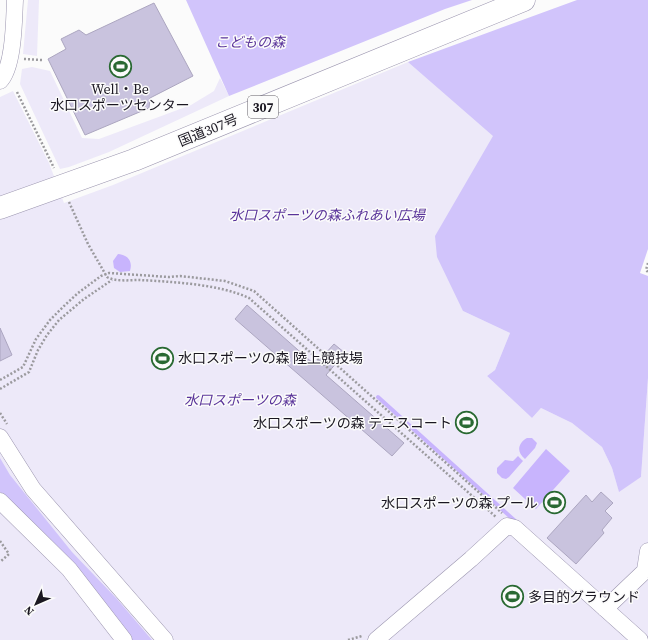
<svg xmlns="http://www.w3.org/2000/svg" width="648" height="640" font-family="'Source Serif 4','Noto Sans JP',serif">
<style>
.green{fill:#ede9f9}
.forest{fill:#d1c4fb}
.water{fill:#c8b4fd}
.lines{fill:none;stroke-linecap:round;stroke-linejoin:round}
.stream{stroke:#c8b4fd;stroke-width:4}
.building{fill:#c9c3de;stroke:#aca6c0}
.minor-casing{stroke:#9b95af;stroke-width:17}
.highway-casing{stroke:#9b95af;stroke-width:23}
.path{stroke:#9b9a9e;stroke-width:2.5;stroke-dasharray:2 2;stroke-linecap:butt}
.minor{stroke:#fff;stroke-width:16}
.highway{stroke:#fff;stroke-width:22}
.labels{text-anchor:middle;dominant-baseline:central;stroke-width:3;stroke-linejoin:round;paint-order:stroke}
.shield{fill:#fbfbfb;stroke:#5e5b62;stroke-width:1}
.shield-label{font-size:13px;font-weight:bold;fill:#1a1721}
.park-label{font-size:14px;font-style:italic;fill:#5a349a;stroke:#fbfbfb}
.poi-label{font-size:14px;fill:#1a1721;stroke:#fbfbfb;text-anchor:start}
.street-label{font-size:14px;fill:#1a1721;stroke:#fbfbfb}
</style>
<rect width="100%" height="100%" fill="#fbfbfb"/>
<!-- green -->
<path class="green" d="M28 0H39L37 56 23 54Z
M648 0V249L463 311 510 333 495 370 487 376 532 418 541 408 572 423 602 447 612 468 619 491 641 477 648 378V640H0V97L13 91 49 163 64 203 113 185 408 62Z
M32 67 50 71 82 138 99 139 191 105 214 91 220 78 229 96 109 152 69 167 60 169 20 84 22 69Z"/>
<!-- forest -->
<path class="forest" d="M186 0H472L445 9 229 96Z
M577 0H648V249L640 273 648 276V378L641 477 619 492 612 468 602 447 572 423 541 408 532 418 487 376 495 370 510 333 463 311 437 257 435 236 493 136 408 62Z
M0 458 10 475 72 552 117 599 152 640H129L8 498 0 492Z"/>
<!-- water -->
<path class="water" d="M118 254C128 255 133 261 130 271L120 272 114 268 113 261Z
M527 438H532L537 443 535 448 525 459C516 452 518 443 527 438Z
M546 449 570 471 536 509 513 488Z
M518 456 523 461 509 477 506 479 502 478 497 473V468L505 460 513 461Z"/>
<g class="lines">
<!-- stream -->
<path class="stream" d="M378 397 514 520"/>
</g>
<!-- building -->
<path class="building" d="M154 3 193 76 150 98 149 108 85 135 48 59 66 49 61 39 79 30 86 35Z
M247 305 315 365 334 344 345 353 326 375 404 443 392 456 235 319Z
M0 328 12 355 0 361Z
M601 492 613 503 605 511 612 518 602 530 604 533 576 564 547 538 586 495 592 502Z"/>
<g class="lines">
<defs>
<path id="minor" d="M0 81C14 67 14 20 15 0
M0 437 33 489 165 640
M0 501 69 569 124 640
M645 570 648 551
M605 609 648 568
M376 640 471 559 507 526 515 528 640 640"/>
<path id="highway" d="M0 208 134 160 524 0"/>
</defs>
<!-- minor casing -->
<use href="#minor" class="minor-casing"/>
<!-- highway casing -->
<use href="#highway" class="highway-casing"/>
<!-- path -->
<path class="path" d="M24 59 42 60
M17 92 54 168
M69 202 88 244 107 277C116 282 129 280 140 280 173 282 219 284 249 298L496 517
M648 263 646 270 648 272
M0 380 23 367 36 339 50 320 64 306 78 293 101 276 109 273 169 277 180 276 225 281 254 291 502 513
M0 389 29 372 38 350 47 335 59 320 84 299 112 280
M0 413 7 424
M0 541 9 554 0 562
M348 640 362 636"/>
<!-- minor -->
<use href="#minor" class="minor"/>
<!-- highway -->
<use href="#highway" class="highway"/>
</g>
<!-- icons -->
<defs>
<symbol id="stadium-ring" viewBox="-11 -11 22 22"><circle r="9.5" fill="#fbfbfb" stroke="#296932" stroke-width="1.5"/><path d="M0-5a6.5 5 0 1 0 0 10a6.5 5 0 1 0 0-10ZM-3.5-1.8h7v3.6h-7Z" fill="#296932"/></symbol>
</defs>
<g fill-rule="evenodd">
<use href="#stadium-ring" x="108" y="54" width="25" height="25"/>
<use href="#stadium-ring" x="150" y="346" width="25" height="25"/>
<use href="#stadium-ring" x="454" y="410" width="25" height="25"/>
<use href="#stadium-ring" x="542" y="490" width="25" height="25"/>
<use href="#stadium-ring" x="500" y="584" width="25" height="25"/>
</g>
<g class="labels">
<!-- shield labels -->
<rect class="shield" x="248" y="96" width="30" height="22" rx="3"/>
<g class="shield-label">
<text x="263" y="107">307</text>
</g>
<!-- park labels -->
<g class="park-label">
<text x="250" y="42">こどもの森</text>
<text x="327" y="215">水口スポーツの森ふれあい広場</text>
<text x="240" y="400">水口スポーツの森</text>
</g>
<!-- poi labels -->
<g class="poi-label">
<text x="120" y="89" text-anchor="middle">Well・Be<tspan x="120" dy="16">水口スポーツセンター</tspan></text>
<text x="178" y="358">水口スポーツの森 陸上競技場</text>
<text x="452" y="423" text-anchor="end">水口スポーツの森 テニスコート</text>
<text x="538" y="503" text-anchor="end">水口スポーツの森 プール</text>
<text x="528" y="597">多目的グラウンド</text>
</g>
<!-- street labels -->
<g class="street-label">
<text transform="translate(208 130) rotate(-22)">国道307号</text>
</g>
</g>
<!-- north arrow -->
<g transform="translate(36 604) rotate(225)" stroke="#fbfbfb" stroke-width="3" paint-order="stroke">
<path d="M0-3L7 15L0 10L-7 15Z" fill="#1a1721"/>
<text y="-6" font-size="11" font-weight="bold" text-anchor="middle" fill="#1a1721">N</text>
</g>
</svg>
